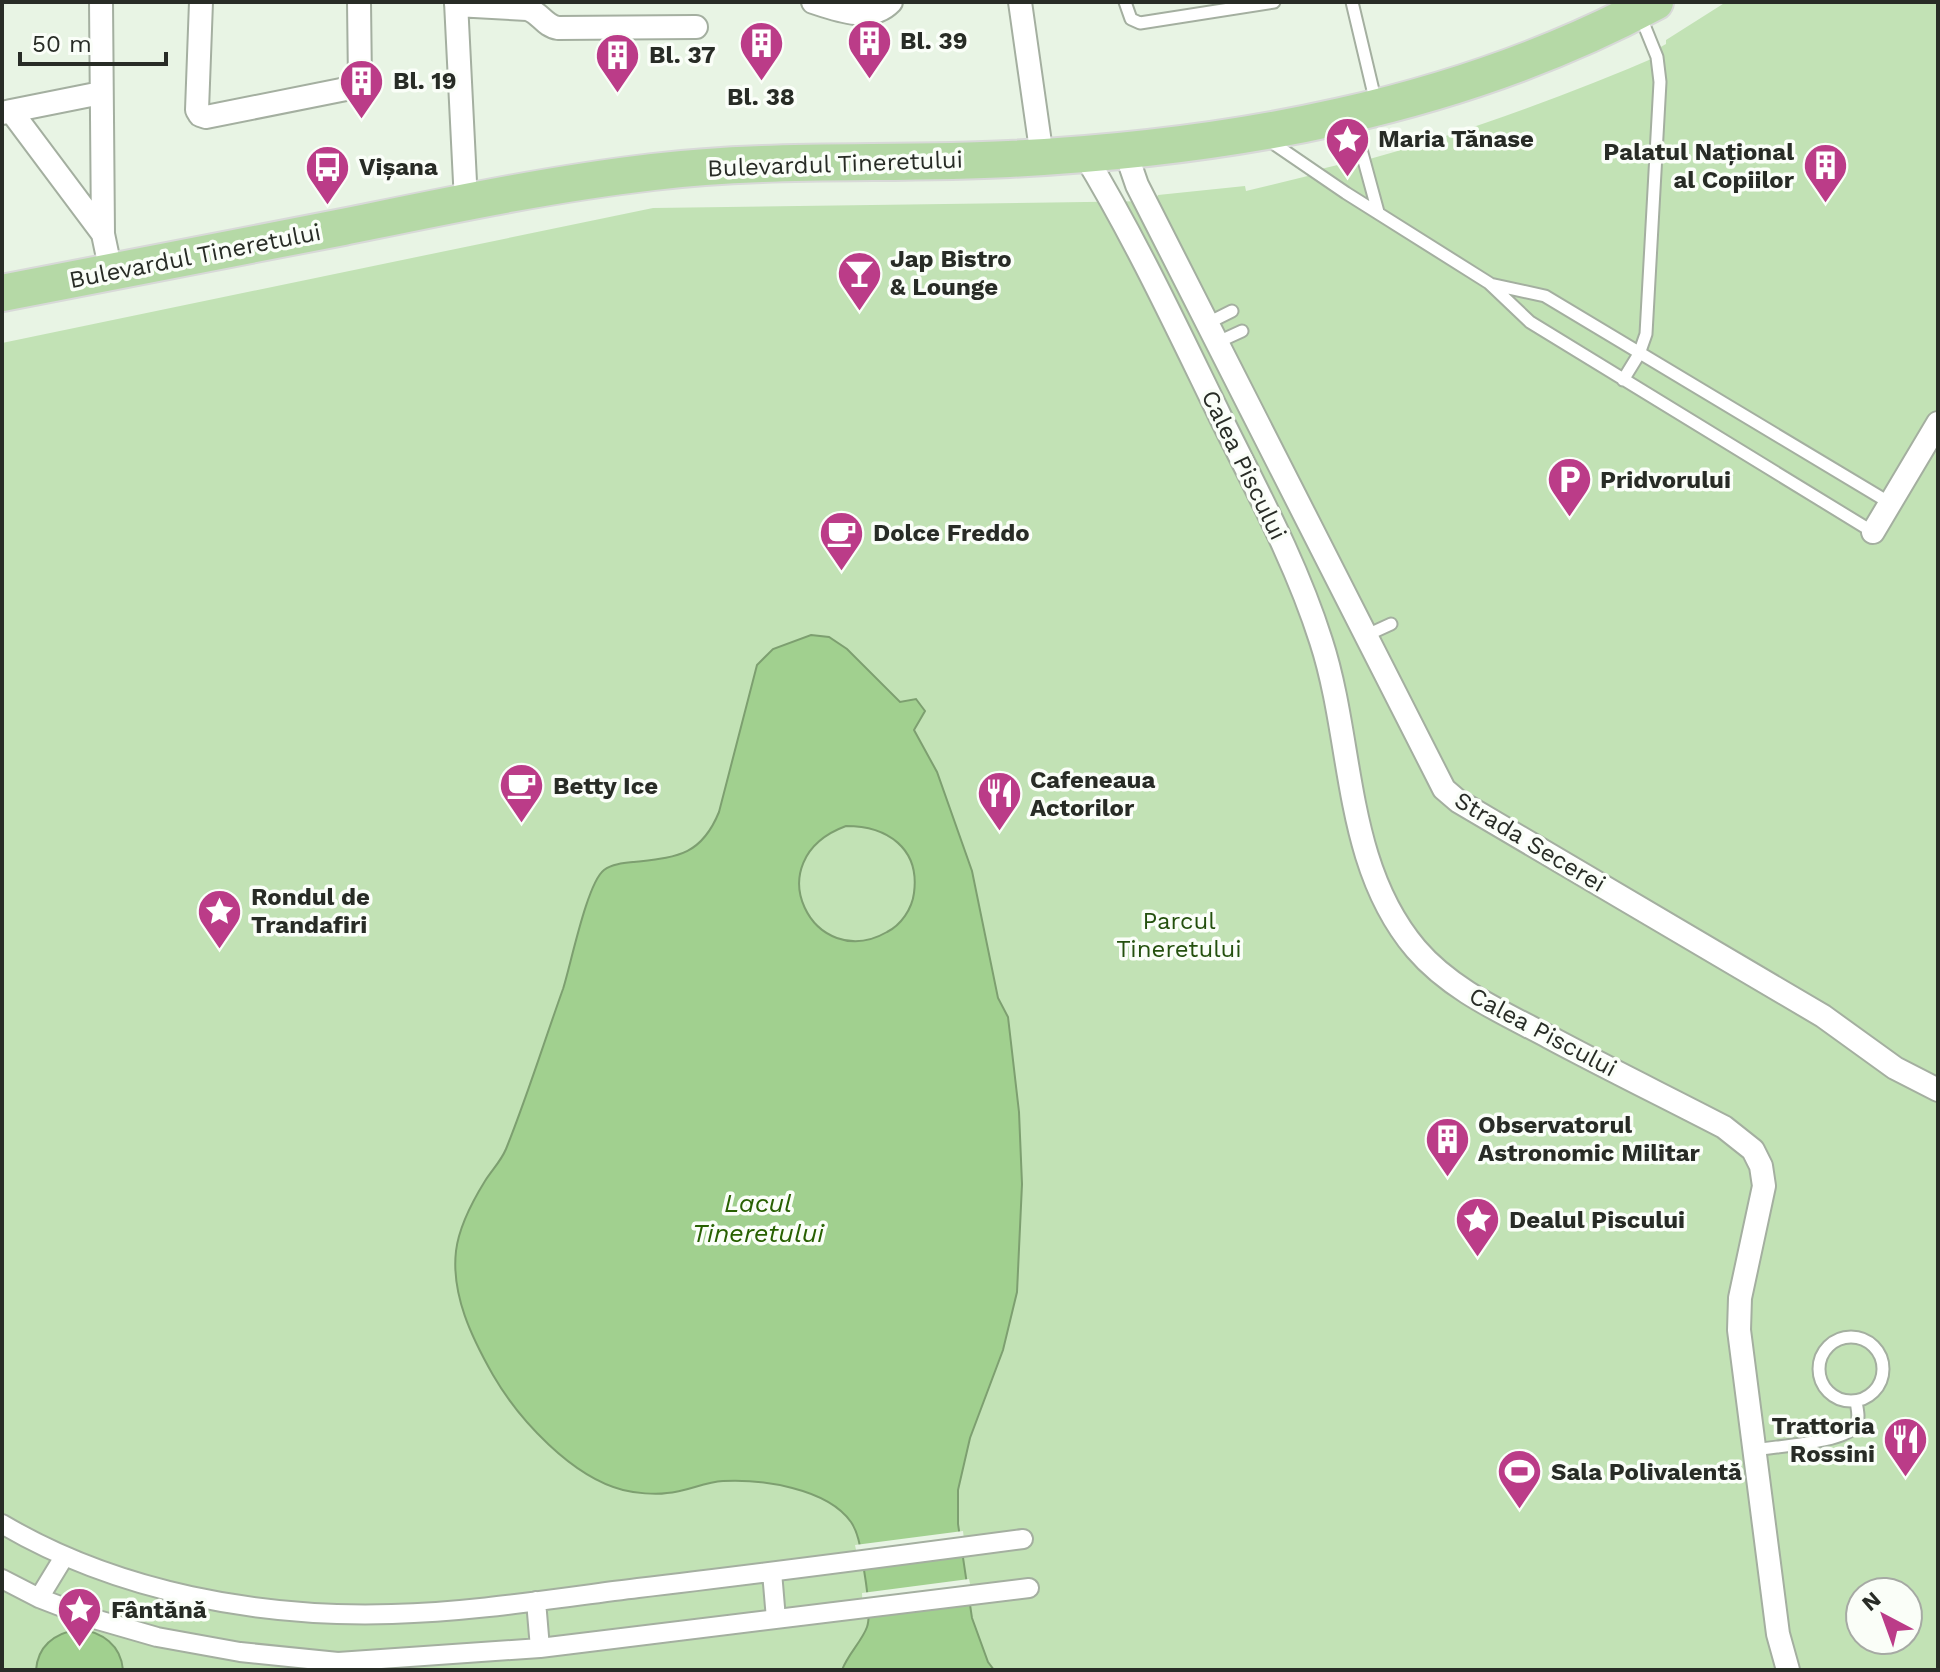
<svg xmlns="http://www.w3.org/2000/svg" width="1940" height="1672" font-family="'Work Sans',sans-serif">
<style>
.green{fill:#c2e2b5;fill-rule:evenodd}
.water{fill:#a1d08f;stroke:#7d9f70;stroke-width:2;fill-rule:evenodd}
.pier{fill:#e8f4e4}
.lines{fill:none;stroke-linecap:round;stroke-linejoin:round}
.service-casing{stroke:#a4afa0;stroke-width:15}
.pedestrian-casing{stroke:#a4afa0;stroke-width:22}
.minor-casing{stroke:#a4afa0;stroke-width:26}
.primary-casing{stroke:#d8d9d8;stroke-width:40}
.service{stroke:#fff;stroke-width:11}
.pedestrian{stroke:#fff;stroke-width:18}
.minor{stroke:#fff;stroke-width:22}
.primary{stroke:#b5d9a6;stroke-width:36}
.labels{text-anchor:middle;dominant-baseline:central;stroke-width:7;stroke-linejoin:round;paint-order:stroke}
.poi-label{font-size:24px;font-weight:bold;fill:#282c26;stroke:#fafef8;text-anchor:start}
.street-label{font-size:24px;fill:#282c26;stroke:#fafef8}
.park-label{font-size:24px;fill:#24500e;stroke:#fafef8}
.water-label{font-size:26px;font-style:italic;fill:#276001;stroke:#fafef8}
</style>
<rect width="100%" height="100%" fill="#e8f4e4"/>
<!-- green -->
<path class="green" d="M1726 2H1938V1670H2V343L653 208 1155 201 1158 195 1245 186 1246 191 1324 172 1321 169 1350 162 1352 164C1458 135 1561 98 1663 54L1659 48 1666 44V40ZM1860 1592H1908V1640H1860Z"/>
<!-- water -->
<path class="water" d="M811 635 829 637 847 649 900 702 916 699 925 711 914 730 937 772 972 871 998 998 1008 1017 1019 1112 1022 1184 1017 1292 1003 1350 970 1438 958 1490V1524L972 1618 988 1662 994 1670H842C848 1654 862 1641 867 1627 871 1616 866 1582 864 1570 861 1555 860 1535 851 1522 827 1488 761 1479 723 1481 704 1482 686 1492 667 1493 655 1495 635 1493 623 1490 572 1477 519 1420 493 1375 472 1338 451 1295 456 1251 459 1226 472 1202 485 1181 492 1170 501 1161 506 1149 527 1097 544 1042 563 989 571 964 587 883 604 870 612 864 624 863 634 862 677 857 701 856 719 812L757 665 773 649ZM846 826C887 826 920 848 914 893 912 909 901 925 887 932 814 974 754 860 846 826Z
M79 1629C102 1632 121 1645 123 1670H36C38 1645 56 1633 79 1629Z"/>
<!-- pier -->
<path class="pier" d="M963 1531 966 1556 860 1570 855 1545Z
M969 1579 974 1602 863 1616 862 1593Z"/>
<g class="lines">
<defs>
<path id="service" d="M1125 2 1131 19 1140 23 1274 2
M1352 2 1376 103
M1353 120 1378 212
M1267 139 1346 193 1489 283 1530 322 1873 532
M1490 284 1545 296 1890 503
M1208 323 1232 311
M1218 342 1242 331
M1623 380 1639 354 1646 334 1660 82 1657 57 1640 15
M1367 635 1391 624
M1819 1369a32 32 0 1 1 64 0a32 32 0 1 1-64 0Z
M1755 1450C1775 1446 1846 1443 1856 1425 1860 1418 1857 1409 1856 1401"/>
<path id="pedestrian" d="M2 1524C117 1592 260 1618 392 1614 474 1612 557 1598 638 1588 767 1573 895 1556 1023 1539
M772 1572 776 1619
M2 1579 39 1598 91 1618 157 1637 240 1652 338 1662 540 1648 1029 1588
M39 1598 64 1557
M536 1601 540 1648"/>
<path id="minor" d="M101 2 103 234 111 272
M201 2 197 110 200 115 206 117 356 87 360 83 359 2
M456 2 466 202
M813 2C837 10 871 23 891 2
M1020 2 1042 157
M456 5 527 9C540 12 544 26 558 28L696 27
M11 111 101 93
M2 113 11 111 103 234
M1125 150 1137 185 1444 789 1458 801 1823 1016 1895 1068 1938 1090
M1084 154C1135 238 1177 328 1220 416 1256 489 1296 562 1321 641 1354 742 1343 863 1416 949 1451 990 1502 1012 1549 1037 1607 1068 1666 1097 1724 1127L1753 1150 1761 1166 1764 1186 1740 1298 1739 1330 1778 1634 1788 1670
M1873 532 1938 423"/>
<path id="primary" d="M2 293C116 271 230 249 343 227 446 206 549 184 653 172 770 158 890 165 1009 159 1230 148 1458 108 1655 2"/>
</defs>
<!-- service casing -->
<use href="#service" class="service-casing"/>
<!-- pedestrian casing -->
<use href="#pedestrian" class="pedestrian-casing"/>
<!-- minor casing -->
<use href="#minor" class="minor-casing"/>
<!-- primary casing -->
<use href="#primary" class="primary-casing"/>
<!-- service -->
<use href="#service" class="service"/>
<!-- pedestrian -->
<use href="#pedestrian" class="pedestrian"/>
<!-- minor -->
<use href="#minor" class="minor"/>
<!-- primary -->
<use href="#primary" class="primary"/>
</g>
<!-- icons -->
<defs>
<symbol id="building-pin" viewBox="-11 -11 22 30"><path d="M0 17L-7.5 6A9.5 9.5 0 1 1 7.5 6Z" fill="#bb3c88" stroke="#fafef8"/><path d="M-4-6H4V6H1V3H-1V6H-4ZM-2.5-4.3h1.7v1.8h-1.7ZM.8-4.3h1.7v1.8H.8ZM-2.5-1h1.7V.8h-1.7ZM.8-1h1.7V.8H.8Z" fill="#fff"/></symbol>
<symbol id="sight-pin" viewBox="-11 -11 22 30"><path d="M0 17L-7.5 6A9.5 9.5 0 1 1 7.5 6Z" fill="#bb3c88" stroke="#fafef8"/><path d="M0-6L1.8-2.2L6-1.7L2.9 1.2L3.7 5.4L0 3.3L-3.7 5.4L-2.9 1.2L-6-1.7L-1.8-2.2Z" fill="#fff"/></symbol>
<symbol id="bus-pin" viewBox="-11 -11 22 30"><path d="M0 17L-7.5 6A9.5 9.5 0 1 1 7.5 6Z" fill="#bb3c88" stroke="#fafef8"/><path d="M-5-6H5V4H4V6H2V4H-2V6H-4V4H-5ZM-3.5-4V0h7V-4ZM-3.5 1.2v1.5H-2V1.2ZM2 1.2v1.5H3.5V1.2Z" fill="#fff"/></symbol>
<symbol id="bar-pin" viewBox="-11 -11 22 30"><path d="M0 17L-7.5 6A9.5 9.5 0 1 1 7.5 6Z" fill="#bb3c88" stroke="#fafef8"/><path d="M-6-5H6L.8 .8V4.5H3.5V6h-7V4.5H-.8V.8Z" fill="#fff"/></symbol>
<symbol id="parking-pin" viewBox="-11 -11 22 30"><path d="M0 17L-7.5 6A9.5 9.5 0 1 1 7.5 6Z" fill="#bb3c88" stroke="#fafef8"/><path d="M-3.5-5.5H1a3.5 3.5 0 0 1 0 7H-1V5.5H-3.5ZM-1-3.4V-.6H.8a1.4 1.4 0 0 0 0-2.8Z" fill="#fff"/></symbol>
<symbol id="cafe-pin" viewBox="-11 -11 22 30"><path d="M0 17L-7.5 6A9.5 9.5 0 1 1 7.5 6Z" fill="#bb3c88" stroke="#fafef8"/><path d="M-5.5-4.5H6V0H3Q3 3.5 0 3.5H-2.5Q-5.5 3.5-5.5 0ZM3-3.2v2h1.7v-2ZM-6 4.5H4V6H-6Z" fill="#fff"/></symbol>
<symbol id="restaurant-pin" viewBox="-11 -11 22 30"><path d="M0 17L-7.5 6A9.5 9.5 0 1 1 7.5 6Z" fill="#bb3c88" stroke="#fafef8"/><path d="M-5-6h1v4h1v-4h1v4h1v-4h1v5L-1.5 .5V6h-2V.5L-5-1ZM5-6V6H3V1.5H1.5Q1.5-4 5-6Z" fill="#fff"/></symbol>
<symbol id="stadium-pin" viewBox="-11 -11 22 30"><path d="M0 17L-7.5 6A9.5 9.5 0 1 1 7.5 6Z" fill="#bb3c88" stroke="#fafef8"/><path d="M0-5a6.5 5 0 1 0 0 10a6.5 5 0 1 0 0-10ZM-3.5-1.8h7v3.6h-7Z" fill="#fff"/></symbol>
</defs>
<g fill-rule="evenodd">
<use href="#building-pin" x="844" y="16" width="51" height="69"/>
<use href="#building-pin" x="736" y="18" width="51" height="69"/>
<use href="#building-pin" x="592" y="30" width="51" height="69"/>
<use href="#building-pin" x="336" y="56" width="51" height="69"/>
<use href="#sight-pin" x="1322" y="114" width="51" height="69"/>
<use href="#building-pin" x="1800" y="140" width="51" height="69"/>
<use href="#bus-pin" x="302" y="142" width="51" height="69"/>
<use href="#bar-pin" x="834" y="248" width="51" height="69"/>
<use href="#parking-pin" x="1544" y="454" width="51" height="69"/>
<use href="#cafe-pin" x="816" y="508" width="51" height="69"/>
<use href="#cafe-pin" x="496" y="760" width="51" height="69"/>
<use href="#restaurant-pin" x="974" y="768" width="51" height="69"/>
<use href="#sight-pin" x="194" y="886" width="51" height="69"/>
<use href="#building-pin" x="1422" y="1114" width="51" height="69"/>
<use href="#sight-pin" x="1452" y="1194" width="51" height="69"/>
<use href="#restaurant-pin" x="1880" y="1414" width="51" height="69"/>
<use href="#stadium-pin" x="1494" y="1446" width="51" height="69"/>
<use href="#sight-pin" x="54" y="1584" width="51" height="69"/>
</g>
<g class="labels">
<!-- poi labels -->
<g class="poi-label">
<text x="900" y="41">Bl. 39</text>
<text x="649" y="55">Bl. 37</text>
<text x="393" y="81">Bl. 19</text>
<text x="761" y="97" text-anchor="middle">Bl. 38</text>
<text x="1378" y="139">Maria Tănase</text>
<text x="1794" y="152" text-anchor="end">Palatul Național<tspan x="1794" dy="28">al Copiilor</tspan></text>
<text x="359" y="167">Vișana</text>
<text x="890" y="259">Jap Bistro<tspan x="890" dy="28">&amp; Lounge</tspan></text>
<text x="1600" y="480">Pridvorului</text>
<text x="873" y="533">Dolce Freddo</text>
<text x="1030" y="780">Cafeneaua<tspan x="1030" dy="28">Actorilor</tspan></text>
<text x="553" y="786">Betty Ice</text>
<text x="251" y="897">Rondul de<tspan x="251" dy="28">Trandafiri</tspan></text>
<text x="1478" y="1125">Observatorul<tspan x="1478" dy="28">Astronomic Militar</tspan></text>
<text x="1509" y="1220">Dealul Piscului</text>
<text x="1875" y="1426" text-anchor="end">Trattoria<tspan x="1875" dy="28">Rossini</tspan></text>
<text x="1551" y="1472">Sala Polivalentă</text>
<text x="111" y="1610">Fântănă</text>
</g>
<!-- street labels -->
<g class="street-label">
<text transform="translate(835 164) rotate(-2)">Bulevardul Tineretului</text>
<text transform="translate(195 256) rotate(-11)">Bulevardul Tineretului</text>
<text transform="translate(1244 465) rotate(64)">Calea Piscului</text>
<text transform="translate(1530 842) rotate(31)">Strada Secerei</text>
<text transform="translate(1543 1032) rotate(28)">Calea Piscului</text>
</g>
<!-- park labels -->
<g class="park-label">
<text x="1179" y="921">Parcul<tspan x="1179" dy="28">Tineretului</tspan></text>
</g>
<!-- water labels -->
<g class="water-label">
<text x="758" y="1203">Lacul<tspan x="758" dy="30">Tineretului</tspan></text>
</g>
</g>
<!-- border -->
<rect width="1940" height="1672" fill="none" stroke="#282c26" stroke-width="8"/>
<!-- north arrow -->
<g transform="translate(1884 1616) rotate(319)"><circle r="38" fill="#fafef8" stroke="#a6aaa4" stroke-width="2"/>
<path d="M0-6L14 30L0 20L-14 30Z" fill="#bb3c88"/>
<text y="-12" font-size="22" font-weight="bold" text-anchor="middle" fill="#282c26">N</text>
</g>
<!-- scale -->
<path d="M20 52v12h146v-12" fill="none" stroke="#282c26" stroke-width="4"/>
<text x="32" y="52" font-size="24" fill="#282c26" stroke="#fafef8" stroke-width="6" paint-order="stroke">50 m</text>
</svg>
